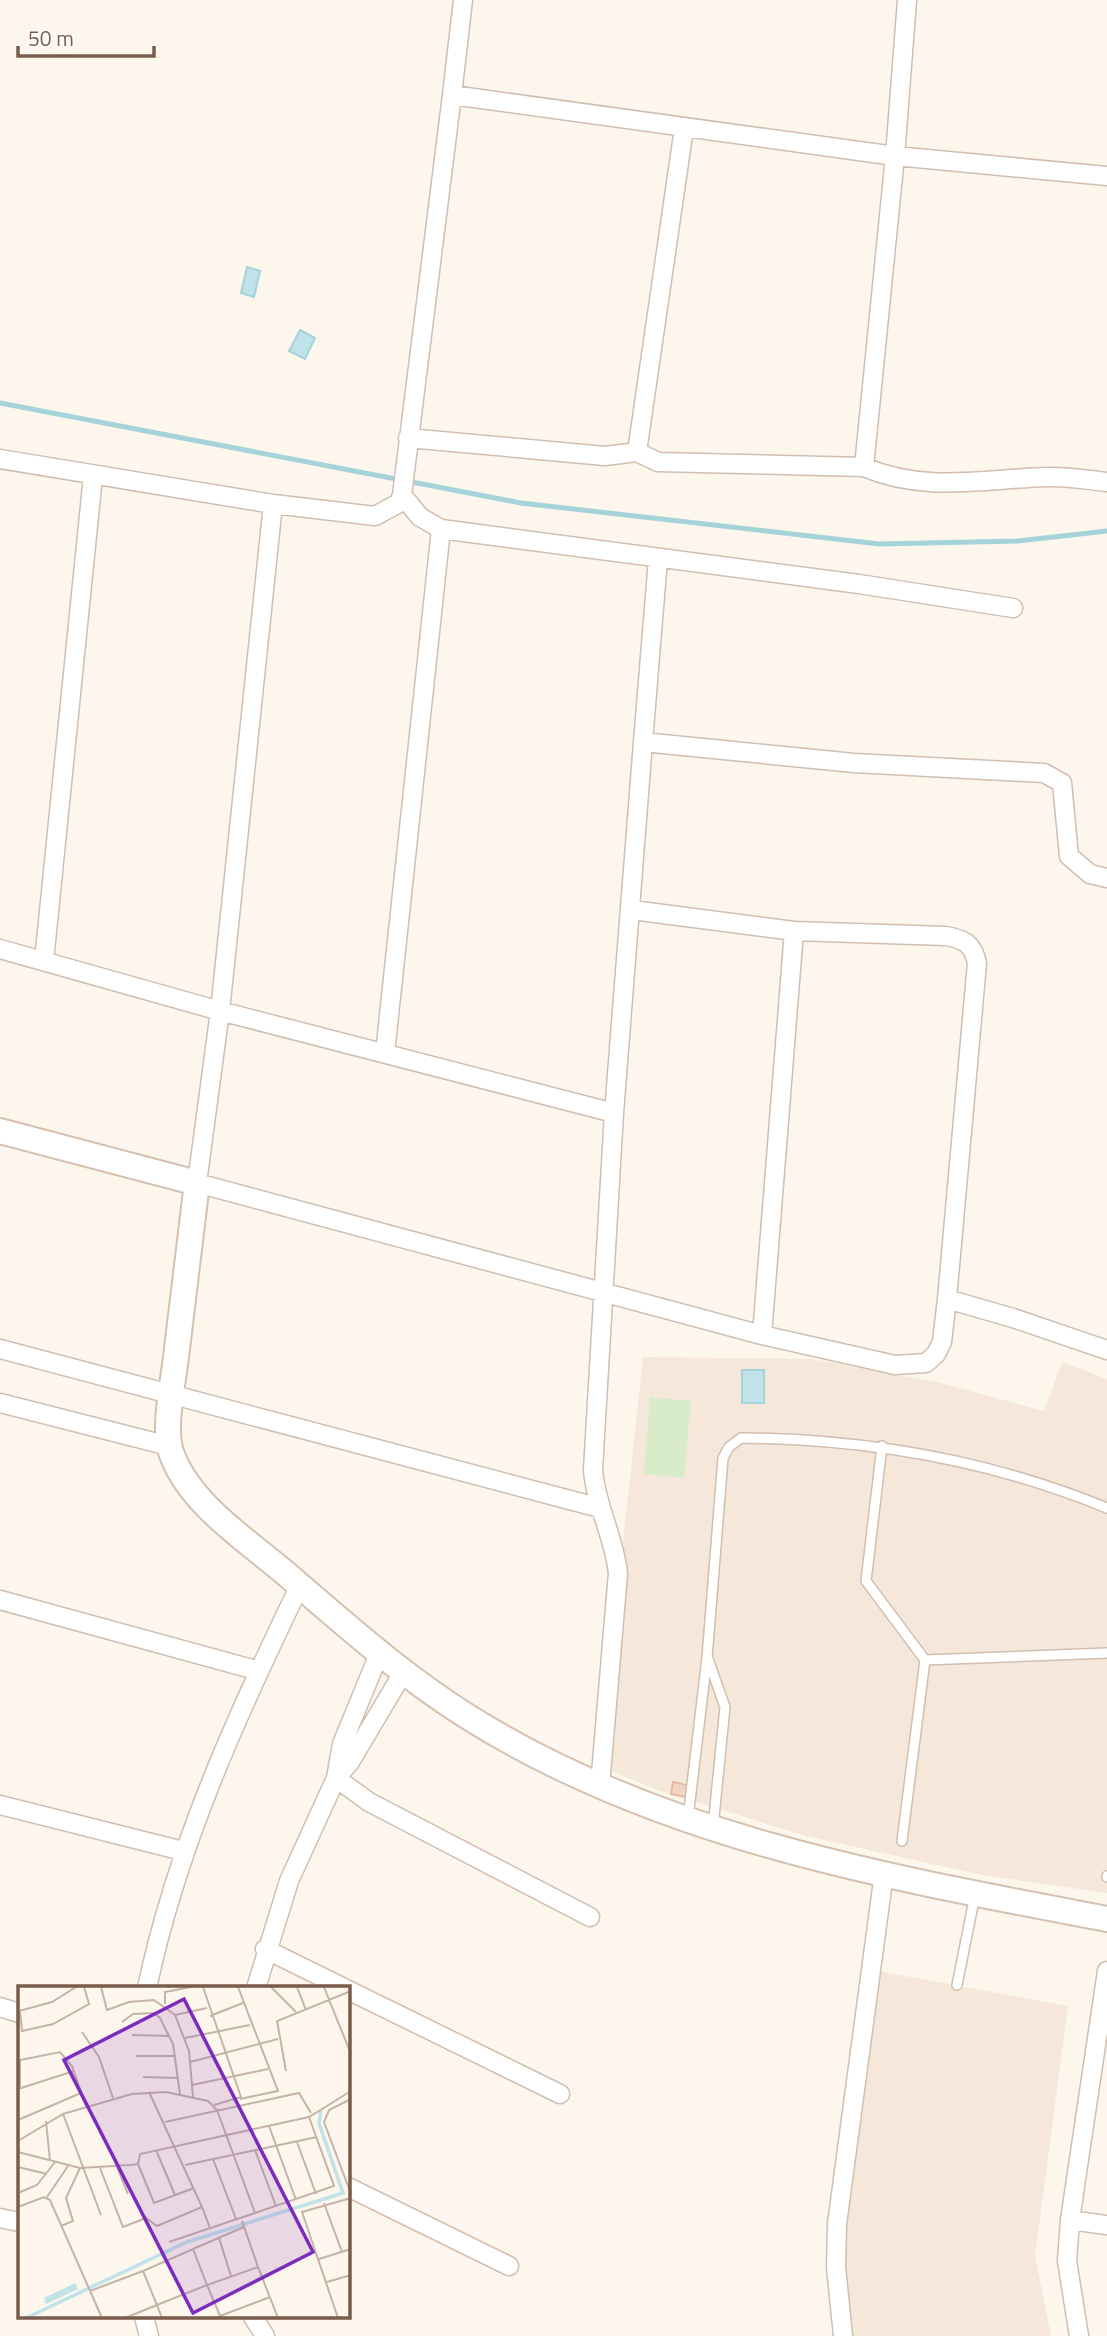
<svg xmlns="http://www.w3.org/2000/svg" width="1107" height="2336" font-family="'Titillium Web',sans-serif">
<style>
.residential{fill:#f5e8da}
.green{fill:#d8ecc9}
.water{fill:#bfe3e8;stroke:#a5d3da;stroke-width:2}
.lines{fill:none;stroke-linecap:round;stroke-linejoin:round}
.stream{stroke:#a5d3da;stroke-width:5}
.building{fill:#f3d5c3;stroke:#e6bba3;stroke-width:2}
.lane-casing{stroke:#d1beb0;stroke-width:12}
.street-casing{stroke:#d1beb0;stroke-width:21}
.secondary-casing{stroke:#d6c0b0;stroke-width:28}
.lane{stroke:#fff;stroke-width:9}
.street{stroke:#fff;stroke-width:18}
.secondary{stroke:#fff;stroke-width:24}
.inset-river{fill:none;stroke:#bfe3e8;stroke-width:3.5}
.inset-road{fill:none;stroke:#c5b3a7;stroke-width:2}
.view{fill:#7b2cbf;fill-opacity:0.15;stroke:#7b2cbf;stroke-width:3.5}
.inset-edge{fill:none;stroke:#7a5c4d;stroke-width:3.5}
</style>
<rect width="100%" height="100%" fill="#fdf6ec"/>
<!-- residential -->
<path class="residential" d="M643 1357 812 1359 937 1382 1044 1411 1062 1362 1107 1379V1893L982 1875 806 1836 657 1790 599 1766Z
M867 1969 1068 2006 1035 2256 1051 2336H845L837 2261Z"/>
<!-- green -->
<path class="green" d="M650 1397 691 1401 684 1478 644 1474Z"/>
<!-- water -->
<path class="water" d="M247 267 260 271 254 297 241 293Z
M300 330 315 338 305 359 289 351Z
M742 1370H764V1403H742Z"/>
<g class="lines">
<!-- stream -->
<path class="stream" d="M0 403 521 503 879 544 1018 541 1107 531"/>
</g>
<!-- building -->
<path class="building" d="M673 1782 687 1785 686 1797 671 1794Z"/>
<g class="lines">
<defs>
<path id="lane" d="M882 1446 866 1581 925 1660 902 1841
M708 1659 725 1707 713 1827
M925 1660 1107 1653
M688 1818 707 1658 723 1458 729 1447 741 1438C868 1439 990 1460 1107 1508
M1107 1877V1876
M957 1985 975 1895"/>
<path id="street" d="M463 0 452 95 895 156 907 0
M1107 176 895 156 864 467C925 493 983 479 1047 477 1067 476 1087 480 1107 482
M408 438 605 456 637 452 658 462 864 467
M637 452 684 128
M0 459 273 504 220 1011 197 1183 762 1335 895 1365 926 1363 936 1354 942 1342 947 1299 1013 1318 1107 1350
M402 495 452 95
M273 504 375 516 399 503 402 495 420 517 441 529 859 584 1013 608
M643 742 658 559
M632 910 794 931 946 936C964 939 973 944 977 963L947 1299
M0 949 220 1011 614 1113
M44 961 93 476
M385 1053 441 529
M762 1335 794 931
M0 1349 600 1508
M0 1403 169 1446
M0 1600 259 1671
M336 1778 369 1802 590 1917
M336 1778 350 1762 404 1671
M600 1786 618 1573C614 1537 596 1506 593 1470L614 1113 643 742 854 763 1044 773 1062 783 1069 856 1090 874 1107 878
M0 1805 183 1851
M265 1949 344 1988
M147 1988C177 1846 237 1715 300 1585
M256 1988 289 1881 336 1778 342 1744 379 1654
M348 1990 560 2094
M0 2007 19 2013
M348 2187 509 2266
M0 2218 19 2222
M1070 2220 1107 2225
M144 2317 149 2336
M253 2317 265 2336
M843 2336 836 2267 837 2224 884 1873
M1079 2336 1067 2261 1070 2220 1107 1971"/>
<path id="secondary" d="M0 1131 197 1183C190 1241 183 1299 176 1357 173 1383 163 1428 171 1452 189 1505 250 1542 291 1578 350 1629 410 1682 478 1723 668 1839 892 1878 1107 1919"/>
</defs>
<!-- lane casing -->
<use href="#lane" class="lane-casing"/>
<!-- street casing -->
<use href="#street" class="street-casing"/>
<!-- secondary casing -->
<use href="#secondary" class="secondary-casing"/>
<!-- lane -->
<use href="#lane" class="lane"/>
<!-- street -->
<use href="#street" class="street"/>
<!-- secondary -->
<use href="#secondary" class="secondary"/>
</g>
<!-- overview -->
<g transform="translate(18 1986)">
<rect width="332" height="332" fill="#fdf6ec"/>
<path d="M57 297 60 303 28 318 26 312Z" fill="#bfe3e8"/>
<path class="inset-river" d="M8 332 169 256 325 207 301 137 303 125"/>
<path class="inset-road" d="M83 1 89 24 111 16 136 14 157 29 171 65 175 111M185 1 223 111 196 119M220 1 260 105 222 113M253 1 278 26M279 1 288 24M306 1 333 68M147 18V6L173 1M1 25 34 16 58 1M2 25 4 45 35 38 71 18 66 1M157 29 189 22M192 30 225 17M104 36 115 28 136 27 142 32 155 58 162 108M64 46 81 71 95 112M114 49 152 50M167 52 232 39M118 70H158M172 76 260 53M268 85 259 35 333 5M125 91 160 92M174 99 250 83M0 103 56 85M2 103V74L42 66 54 80 68 120M333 113 311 124 306 136 333 208M45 128 83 229M0 134 63 107M28 135 32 175M147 136 281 107 293 127M251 140 278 214M0 155 45 128 114 108 148 106 190 115 199 124 237 227 316 200 291 131M279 156 298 208M138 164 157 209M237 164 258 220M0 166 62 182 112 179 120 178 122 168 291 131 333 105M195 173 218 233M120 178 136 217 176 202M167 179 299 151M0 181 29 188M99 181 110 208M82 182 105 241 128 232 139 240 184 221 131 106M0 207 19 199 37 176M29 211 50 180M306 217 324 266M0 221 26 211 32 214 84 332M184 221 192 242M224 235 240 281M43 240 55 235 48 212 62 182M201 252 213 290M151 256 237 227M175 263 226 241M301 273 333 263M309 296 333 289M72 305 125 285M202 330 252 311M107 332 139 319 189 299 175 263 125 285 139 319 144 332M203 332 189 299 240 281 260 332M320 332 284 226 333 212"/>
<path class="view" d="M166 13 295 266 175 327 46 74Z"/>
<rect width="332" height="332" class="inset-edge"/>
</g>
<!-- scale -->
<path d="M18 46v10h136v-10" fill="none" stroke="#7a5c4d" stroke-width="3.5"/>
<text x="28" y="46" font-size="21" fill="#7a5c4d" stroke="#fffaf3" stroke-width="5" paint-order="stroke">50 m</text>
</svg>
